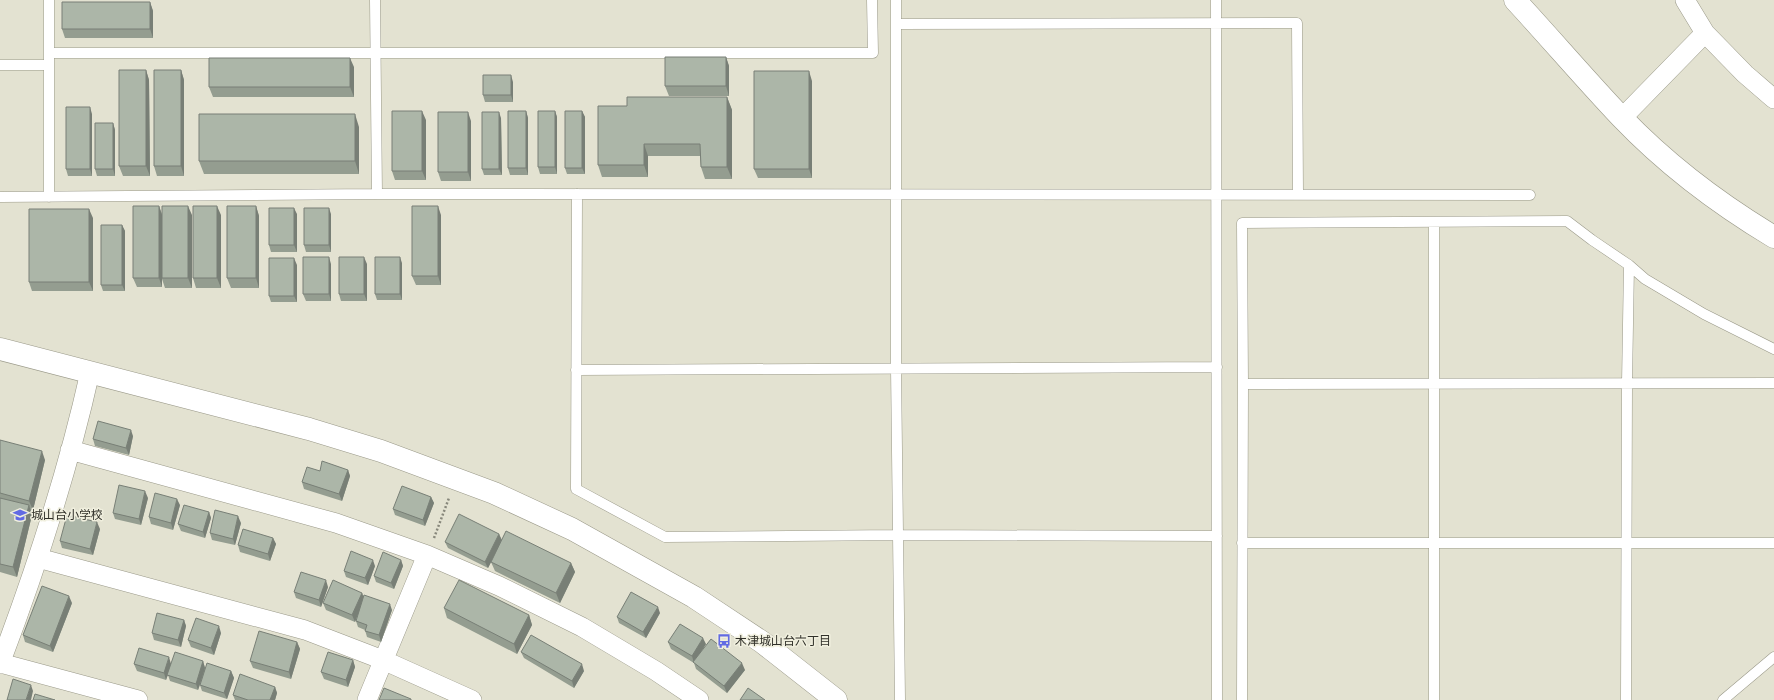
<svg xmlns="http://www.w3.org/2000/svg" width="1774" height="700" font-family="'Work Sans','Noto Sans JP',sans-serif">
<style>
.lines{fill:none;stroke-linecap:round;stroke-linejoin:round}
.service-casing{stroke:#9a9989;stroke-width:11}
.minor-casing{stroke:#9a9989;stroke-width:20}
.tertiary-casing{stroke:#9a9989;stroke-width:23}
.path{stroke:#87877b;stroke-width:2.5;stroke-dasharray:2 2;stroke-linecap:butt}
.service{stroke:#fff;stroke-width:10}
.minor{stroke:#fff;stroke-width:19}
.tertiary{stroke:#fff;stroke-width:22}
.wall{fill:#949d90}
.shaded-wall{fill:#787f76}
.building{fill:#acb6a8;stroke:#787f76}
.labels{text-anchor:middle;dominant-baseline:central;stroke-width:3;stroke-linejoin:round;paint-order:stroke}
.poi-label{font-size:12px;fill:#303029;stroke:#f0efde;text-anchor:start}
</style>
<rect width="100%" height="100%" fill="#e3e2d1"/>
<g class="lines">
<defs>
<path id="service" d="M49 0V197
M375 0 377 194
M896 0V368L900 700
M1216 0 1217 700
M896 24 1297 23 1298 195
M49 53H873L872 0
M0 65H49
M577 194 576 489 665 537 898 535 1217 536
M0 197 377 194 1530 195
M576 370 1217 367
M1243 384 1774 383
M1242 543H1774
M1242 700 1243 384 1242 223 1567 221 1592 240 1629 265 1645 279 1704 314 1774 349
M1434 700V222
M1626 700 1627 383 1629 265
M1723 700 1774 657"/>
<path id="minor" d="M1685 0 1705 33 1745 74 1774 99
M1622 118 1705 33
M70 450 336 523 427 555 499 586 582 627 656 671 699 700
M38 558 305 630 383 660 472 700
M0 663 138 700
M0 664C36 569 68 471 90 372
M367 700 427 555"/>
<path id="tertiary" d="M1515 0C1551 39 1585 79 1621 117 1665 163 1719 204 1774 237
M0 349 309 429 381 451 494 493 572 529 694 597 762 642 836 700"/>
</defs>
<!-- service casing -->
<use href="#service" class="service-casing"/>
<!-- minor casing -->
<use href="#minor" class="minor-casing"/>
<!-- tertiary casing -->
<use href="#tertiary" class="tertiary-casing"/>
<!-- path -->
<path class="path" d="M434 538 449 498"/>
<!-- service -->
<use href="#service" class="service"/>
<!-- minor -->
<use href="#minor" class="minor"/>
<!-- tertiary -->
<use href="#tertiary" class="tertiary"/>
</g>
<!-- wall -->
<path class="wall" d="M150 2 153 11V38H65L62 29Z
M726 57 729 66V96H669L665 86Z
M354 67V97H213L209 87Z
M146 70 149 80 150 176H123L119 166Z
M181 70 184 80V176H157L154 166Z
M812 81V178H758L754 169Z
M513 82V102H485L483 95Z
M727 97 732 110V179H705L701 167 700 156H648V177H602L598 165Z
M526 111 528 118V175H510L508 168Z
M555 111 557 117V174H540L538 167Z
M582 111 585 117V174H567L565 168Z
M92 114V176H68L66 169Z
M501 118 502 175H484L482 169Z
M426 120V180H395L392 171Z
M471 121V181H441L438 172Z
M113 123 115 130V176H97L95 169Z
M359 127V174H204L199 161Z
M159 206 162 214 192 215V288H165L162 279V287H137L133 278Z
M256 206 259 216V288H231L227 278Z
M297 214V252H271L269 245Z
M331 214V252H306L304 245Z
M221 215V288H196L193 278Z
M441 215V285H416L412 276Z
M93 218V291H32L29 282Z
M122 225 125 231V291H103L101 285Z
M402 263V300H377L375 294Z
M331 264V301H306L303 294Z
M367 264V301H341L339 294Z
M297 265V302H271L269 296Z
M133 436 129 455 95 446 93 439Z
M0 440 45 460 33 510H31L32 515 17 577 0 572Z
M348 470 350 476 342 501 304 489 302 482 320 471Z
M431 497 434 503 425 526 395 515 393 509Z
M148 498 141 525 115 519 113 513Z
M180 505 173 530 151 524 149 517Z
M209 512 211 518 205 538 181 531 178 524Z
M241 523 235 545 212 540 210 533Z
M100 529 93 555 62 548 60 541Z
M499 534 502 540 571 563 575 572 560 603 495 571 491 562 499 546 488 568 448 548 445 542Z
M273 538 276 544 270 561 240 552 238 545Z
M401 560 403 566 394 589 376 582 374 576Z
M375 566 368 585 346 577 344 571Z
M328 587 321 607 296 598 294 592Z
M362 593 364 597 392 610 381 642 367 637 365 630 358 627 356 621 358 613 355 622 326 610 323 603Z
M72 603 53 652 25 642 23 635Z
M444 608 529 615 532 625 517 654 447 618Z
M660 613 646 638 619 623 617 617Z
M184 620 186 626 181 647 154 640 152 633Z
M221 633 214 655 191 647 188 640Z
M297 642 300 649 291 679 253 668 250 661Z
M668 642 706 644 699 655 745 670 727 693 696 669 694 663 671 649Z
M521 652 584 671 574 688 524 658Z
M353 660 355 667 348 687 324 679 321 672Z
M203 661 205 668 231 671 234 678 227 699 202 691 200 685 198 690 170 681 168 675 166 680 137 671 134 664 171 663Z
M275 687 277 693 275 700H235L233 695Z"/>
<!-- shaded-wall -->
<path class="shaded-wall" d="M150 2 153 11V38L150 29Z
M726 57 729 66V96L726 86Z
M350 58 354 67V97L350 87Z
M146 70 149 80 150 176 146 166Z
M181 70 184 80V176L181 166Z
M809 71 812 81V178L809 169Z
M511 75 513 82V102L511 95Z
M727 97 732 110V179L727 167Z
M90 107 92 114V176L90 169Z
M422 111 426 120V180L422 171Z
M526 111 528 118V175L526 168Z
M555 111 557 117V174L555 167Z
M582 111 585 117V174L582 168Z
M468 112 471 121V181L468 172Z
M499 112 501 118 502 175 499 169Z
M355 114 359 127V174L355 161Z
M113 123 115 130V176L113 169Z
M644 144 648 156V177L644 165Z
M159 206 162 215V287L159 278Z
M188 206 192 215V288L188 278Z
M217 206 221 215V288L217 278Z
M256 206 259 216V288L256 278Z
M438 206 441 215V285L438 276Z
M294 208 297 214V252L294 245Z
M329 208 331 214V252L329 245Z
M89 209 93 218V291L89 282Z
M122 225 125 231V291L122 285Z
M329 257 331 264V301L329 294Z
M364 257 367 264V301L364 294Z
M400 257 402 263V300L400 294Z
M294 258 297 265V302L294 296Z
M131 430 133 436 129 455 126 448Z
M42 451 45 460 33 510 29 501Z
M348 470 350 476 342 501 339 494Z
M145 491 148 498 141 525 139 519Z
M431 497 434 503 425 526 423 520Z
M177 499 180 505 173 530 171 523Z
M29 505 32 515 17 577 13 567Z
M209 512 211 518 205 538 203 532Z
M238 516 241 523 235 545 233 539Z
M97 522 100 529 93 555 90 549Z
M499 534 502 541 488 568 485 562Z
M273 538 276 544 270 561 268 554Z
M373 560 375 566 368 585 365 578Z
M401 560 403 566 394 589 391 583Z
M571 563 575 572 560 603 556 593Z
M326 580 328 587 321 607 319 600Z
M362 593 364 599 355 622 352 615Z
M69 596 72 603 53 652 50 646Z
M390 604 392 610 381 642 379 635Z
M658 607 660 613 646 638 643 632Z
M529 615 532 625 517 654 514 644Z
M184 620 186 626 181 647 178 640Z
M219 626 221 633 214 655 211 648Z
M703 638 706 644 694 663 692 656Z
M297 642 300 649 291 679 289 672Z
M169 657 171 664 166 680 164 673Z
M353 660 355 667 348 687 346 680Z
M203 661 205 668 198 690 196 684Z
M742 663 745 670 727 693 724 686Z
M582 664 584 671 574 688 572 681Z
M231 671 234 678 227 699 224 693Z
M31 685 33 691 31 700H26Z
M275 687 277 693 275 700H270Z"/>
<!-- building -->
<path class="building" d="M62 2H150V29H62Z
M665 57H726V86H665Z
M209 58H350V87H209Z
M119 70H146V166H119Z
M154 70H181V166H154Z
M754 71H809V169H754Z
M483 75H511V95H483Z
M627 97H727V167H701L700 144H644V165H598V106H627Z
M66 107H90V169H66Z
M392 111H422V171H392Z
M508 111H526V168H508Z
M538 111H555V167H538Z
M565 111H582V168H565Z
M438 112H468V172H438Z
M482 112H499V169H482Z
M199 114H355V161H199Z
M95 123H113V169H95Z
M133 206H159V278H133Z
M162 206H188V278H162Z
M193 206H217V278H193Z
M227 206H256V278H227Z
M412 206H438V276H412Z
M269 208H294V245H269Z
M304 208H329V245H304Z
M29 209H89V282H29Z
M101 225H122V285H101Z
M303 257H329V294H303Z
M339 257H364V294H339Z
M375 257H400V294H375Z
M269 258H294V296H269Z
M98 421 131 430 126 448 93 439Z
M0 440 42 451 29 501 0 493Z
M322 461 348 470 339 494 302 482 307 467 320 471Z
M119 485 145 491 139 519 113 513Z
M402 486 431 497 423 520 393 509Z
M155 493 177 499 171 523 149 517Z
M0 498 29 505 13 567 0 564Z
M184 505 209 512 203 532 178 524Z
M215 510 238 516 233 539 210 533Z
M459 514 499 534 485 562 445 542Z
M67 515 97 522 90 549 60 541Z
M243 529 273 538 268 554 238 545Z
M506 531 571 563 556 593 491 562Z
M351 551 373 560 365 578 344 571Z
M383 552 401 560 391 583 374 576Z
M301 572 326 580 319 600 294 592Z
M333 580 362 593 352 615 323 603Z
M459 580 529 615 514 644 444 608Z
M42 586 69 596 50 646 23 635Z
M631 592 658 607 643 632 617 617Z
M364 595 390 604 379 635 365 631 367 625 356 621Z
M157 613 184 620 178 640 152 633Z
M196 618 219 626 211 648 188 640Z
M680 624 703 638 692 656 668 642Z
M259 631 297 642 289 672 250 661Z
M531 635 582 664 572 681 521 652Z
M711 639 742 663 724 686 693 662Z
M139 648 169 657 164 673 134 664Z
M175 652 203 661 196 684 167 675Z
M328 652 353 660 346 680 321 672Z
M207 663 231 671 224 693 200 685Z
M240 674 275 687 270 700H248L233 695Z
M13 679 31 685 26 700H7Z
M384 688 411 699V700H379Z
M748 688 765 700H740Z
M35 694 55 700H33Z"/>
<!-- icons -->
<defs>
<symbol id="school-bare" viewBox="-9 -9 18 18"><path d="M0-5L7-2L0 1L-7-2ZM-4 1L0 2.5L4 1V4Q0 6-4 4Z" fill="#626be3" stroke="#f0efde" stroke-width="2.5" paint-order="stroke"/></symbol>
<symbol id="bus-bare" viewBox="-9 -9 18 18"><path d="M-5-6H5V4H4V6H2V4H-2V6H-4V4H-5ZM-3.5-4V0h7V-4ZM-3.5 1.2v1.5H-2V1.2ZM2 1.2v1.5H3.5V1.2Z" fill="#626be3" stroke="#f0efde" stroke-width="2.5" paint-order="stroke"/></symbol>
</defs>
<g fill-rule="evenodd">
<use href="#school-bare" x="10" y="505" width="20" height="20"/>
<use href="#bus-bare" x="714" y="631" width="20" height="20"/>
</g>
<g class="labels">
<!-- poi labels -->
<g class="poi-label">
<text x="31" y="515">城山台小学校</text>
<text x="735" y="641">木津城山台六丁目</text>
</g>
</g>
</svg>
